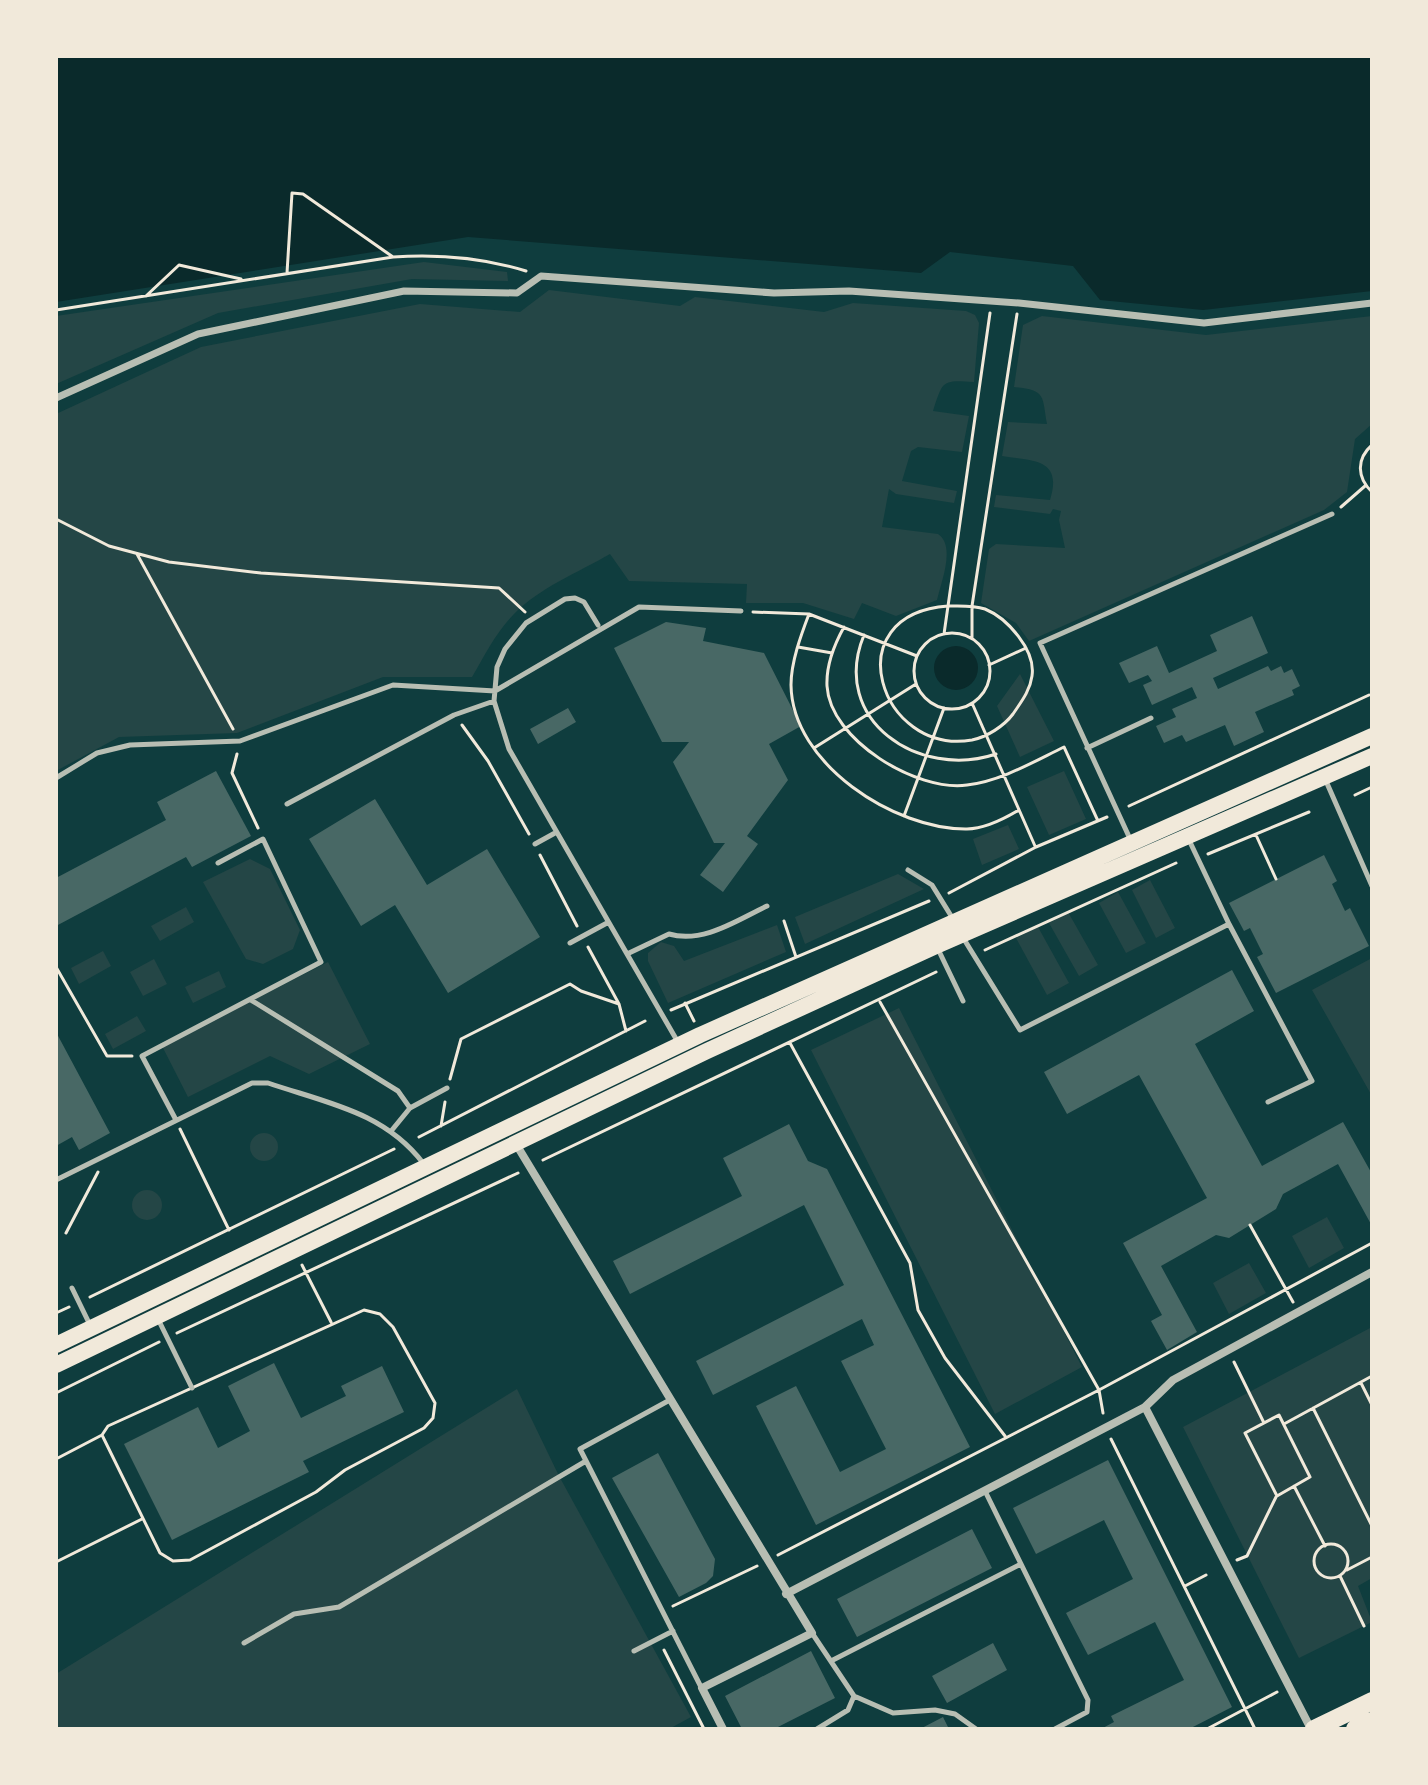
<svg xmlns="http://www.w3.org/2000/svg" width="1428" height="1785" font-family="'DM Sans',sans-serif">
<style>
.green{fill:#244646}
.water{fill:#0a2a2b}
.building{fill:#486865}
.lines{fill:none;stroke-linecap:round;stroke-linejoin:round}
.path{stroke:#f1e9da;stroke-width:3}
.service{stroke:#b8beb3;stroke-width:5}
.pedestrian{stroke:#b8beb3;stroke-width:7}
.minor{stroke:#b8beb3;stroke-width:8}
.secondary{stroke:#f1e9da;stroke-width:16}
.primary{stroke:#f1e9da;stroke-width:18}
</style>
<rect width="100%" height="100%" fill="#0f3d3e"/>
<!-- green -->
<path class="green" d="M424 262 507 272 508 281 412 279 218 313 56 384V316Z
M549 290 680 306 695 297 824 312 853 303 966 311 975 315 979 323 974 382C942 380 943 380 933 411L969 416 962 452 918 447 911 451 902 481 957 491 954 503 896 494 889 489 882 527 938 534C956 546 941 582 937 600L896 616 862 603 854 619 803 603H746L747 584 629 581 610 554C579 572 539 588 514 614 496 632 485 655 472 677H383L237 733 119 737 56 771V414L201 347 420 304 520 312Z
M1042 316 1206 335 1372 316V424L1355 439 1347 492 1324 510 1029 641 1016 623 981 603 989 549 996 544 1065 548 1059 520 1061 511 1053 509 1050 514 994 507 996 495 1050 500C1063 458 1033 461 1002 456L1008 422 1047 424C1042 395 1046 390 1014 387L1023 325Z
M1020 674 1054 741 1020 757 997 706Z
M1064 771 1086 819 1049 835 1027 787Z
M1008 825 1019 849 982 865 973 839Z
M250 859 270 869 300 930 293 949 263 964 246 959 203 882Z
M898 874 924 889 805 944 795 917Z
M1150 880 1175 928 1156 938 1132 890Z
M1118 892 1146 943 1126 953 1099 903Z
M186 907 194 922 160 941 151 926Z
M1068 912 1098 965 1079 976 1049 923Z
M777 925 786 952 668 1003 648 961V953L661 942 674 946 684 961Z
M1038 927 1069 983 1047 995 1016 938Z
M103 951 111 966 79 984 71 968Z
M1372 958V1096L1312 990Z
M154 959 167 984 143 996 130 972Z
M328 962 370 1044 309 1074 270 1056 188 1097 162 1046Z
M219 971 226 987 193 1003 185 987Z
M899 1008 1082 1367 995 1414 811 1050Z
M137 1016 146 1031 113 1049 105 1034Z
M250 1147a14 14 0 1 1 28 0a14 14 0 1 1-28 0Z
M132 1205a15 15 0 1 1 30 0a15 15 0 1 1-30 0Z
M1327 1217 1344 1248 1309 1268 1292 1236Z
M1249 1263 1266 1293 1229 1314 1213 1283Z
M1372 1327V1578L1358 1586 1372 1622 1299 1658 1183 1427Z
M517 1389 559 1476 691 1717 669 1729H56V1674Z"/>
<!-- water -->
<path class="water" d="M56 56H1372V291L1203 310 1100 300 1073 266 950 252 921 273 468 237 56 302Z
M934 668a22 22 0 1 1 44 0a22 22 0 1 1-44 0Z"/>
<!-- building -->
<path class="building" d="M1252 616 1268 653 1213 678 1218 689 1268 666 1271 671 1281 666 1284 673 1292 669 1300 686 1292 690 1294 695 1255 712 1264 732 1234 746 1225 725 1186 742 1182 735 1164 743 1156 726 1176 717 1172 709 1197 698 1192 687 1152 705 1143 685 1152 681 1148 675 1129 683 1119 663 1157 646 1169 673 1217 651 1210 635Z
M666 622 706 628 703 641 764 653 801 726 769 744 788 780 747 836 758 844 723 892 700 875 725 843H714L673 762 689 742H662L614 648Z
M568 708 576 722 538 744 530 729Z
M216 771 251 836 192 867 186 857 56 926V878L166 820 157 802Z
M375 799 427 885 487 849 540 937 448 993 395 905 361 926 309 839Z
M1324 855 1337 881 1332 884 1345 911 1350 908 1369 946 1276 993 1257 957 1263 954 1250 928 1244 931 1229 903Z
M1232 970 1254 1011 1195 1044 1262 1166 1343 1122 1372 1174V1226L1338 1164 1283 1194 1276 1209 1229 1238 1216 1235 1161 1266 1197 1332 1167 1350 1151 1321 1162 1315 1123 1243 1207 1198 1139 1075 1067 1114 1044 1072Z
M56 1032 110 1133 79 1150 72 1137 56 1146Z
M789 1124 808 1161 827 1169 970 1447 816 1525 756 1406 796 1386 840 1472 886 1449 841 1361 874 1345 862 1319 713 1395 696 1361 844 1285 804 1205 630 1294 613 1261 742 1196 723 1158Z
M274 1363 301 1418 346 1396 341 1386 382 1366 404 1412 303 1461 309 1472 172 1540 124 1444 198 1407 218 1448 250 1431 228 1386Z
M658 1453 715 1559 713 1576 706 1583 679 1597 612 1478Z
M1108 1460 1232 1707 1189 1729H1101L1114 1722 1111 1716 1184 1680 1155 1622 1088 1655 1066 1613 1133 1579 1104 1520 1036 1554 1013 1508Z
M972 1529 992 1568 857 1637 837 1599Z
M993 1643 1007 1670 947 1703 932 1676Z
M811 1651 835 1698 774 1729H742L725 1696Z
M943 1717 949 1729H920Z"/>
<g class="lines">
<!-- path -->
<path class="path" d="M287 273 292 193 303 194 393 257
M146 296 179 265 241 279
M56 310 393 257C437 254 484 258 526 271
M1372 445C1356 459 1357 478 1372 492
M1341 507 1365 486
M56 519 109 546 169 562 261 573 499 588 525 612
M137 554 233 729
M948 606C960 606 973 605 985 609 1007 618 1036 650 1032 676 1030 691 1021 702 1013 714 1004 726 987 737 972 740 880 756 834 614 948 606Z
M753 612 809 614 917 656
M809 614C801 635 791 662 791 685 792 764 895 830 967 829 985 829 1004 819 1019 810
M844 627C834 645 826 665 827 686 830 740 917 792 967 785 1001 781 1033 762 1064 747L1098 821
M914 671a38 38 0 1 1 76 0a38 38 0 1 1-76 0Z
M944 634 990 313
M864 635C829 720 919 780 996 754
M972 638V606L1017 314
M798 647 832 653
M989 665 1026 648
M972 703 1035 846
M462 725 488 761 529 834
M814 748 916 684
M237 754 232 773 258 828
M1355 795 1372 787
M1129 806 1369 695
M904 816 944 708
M1256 835 1276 879
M1208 854 1309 812
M540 855 577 926
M949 893 1036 847 1107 817
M784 921 796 957
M588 947 619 1004 626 1031
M985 950 1176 863
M56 967 107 1056H132
M880 1002 1099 1390 1103 1413
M685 1003 694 1021
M671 1010 929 901
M790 1043 910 1263 918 1310 945 1358 1005 1436
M450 1079 461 1039 570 984 581 991 619 1004
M441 1126 445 1102
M180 1129 229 1230
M419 1137 645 1021
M543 1160 936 972
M1250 1225 1293 1302
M66 1233 98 1172
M302 1265 331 1322
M90 1297 394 1149
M364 1310 380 1314 393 1327 435 1403 433 1418 424 1428 345 1470 316 1492 190 1560 173 1561 160 1553 102 1435 108 1426Z
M56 1313 69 1307
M177 1333 518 1173
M1234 1362 1264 1423
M1361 1383 1372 1405
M56 1393 159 1342
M1313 1408 1372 1526
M1279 1415 1310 1477 1277 1496 1245 1433Z
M1284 1424 1372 1376
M1111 1439 1255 1729
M56 1459 102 1435
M1294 1486 1325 1546
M1314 1561a17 17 0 1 1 34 0a17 17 0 1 1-34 0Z
M778 1555 1099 1390 1372 1243
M1237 1560 1247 1556 1276 1497
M56 1562 142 1519
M1347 1570 1372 1557
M1340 1576 1364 1626
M1185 1586 1206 1575
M673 1606 757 1566
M664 1650 704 1729
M1207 1729 1277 1692"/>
<!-- service -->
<path class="service" d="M598 625 584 602 575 598 565 599 526 623 505 649 497 667 494 701 509 749 627 954
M1087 748 1151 718
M56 778 97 753 130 745 240 741 393 685 495 691 639 607 741 611
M1326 781 1372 886
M287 804 454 715 494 701
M1131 841 1040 643 1332 514
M535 844 555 833
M908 870 932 885 953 919
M1229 924 1312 1081 1268 1102
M962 936 1020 1030 1229 924 1189 840
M570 943 607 923
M937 947 963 1001
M251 1000 398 1091 410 1108
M679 1044 627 954 669 934C703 944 737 920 767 906
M176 1120 142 1056 321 962 263 839 218 863
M392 1130 410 1108 447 1088
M56 1180 252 1083H268C327 1103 384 1112 423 1163
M72 1288 91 1327
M159 1321 192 1388
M668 1401 580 1449 701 1687
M985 1491 1088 1700 1087 1712 1055 1729
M812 1633 854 1696 893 1713 935 1710 955 1714 976 1729
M244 1643 294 1614 339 1607 586 1461
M634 1651 673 1631
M831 1661 1021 1564
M817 1729 848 1710 854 1696"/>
<!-- pedestrian -->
<path class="pedestrian" d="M56 398 198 334 404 291 517 293 541 276 774 293 849 291 1019 303 1204 323 1372 303"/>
<!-- minor -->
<path class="minor" d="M516 1144 812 1633 702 1688 723 1729
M1145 1407 1311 1729
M786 1594 1145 1407 1173 1380 1372 1272"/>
<!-- secondary -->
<path class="secondary" d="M56 1345 700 1035 1372 736
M56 1365 707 1051 936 946 1372 756"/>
<!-- primary -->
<path class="primary" d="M1314 1729 1372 1701
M1355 1729 1372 1721"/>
</g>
<!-- border -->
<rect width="1428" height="1785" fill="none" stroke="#f1e9da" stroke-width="116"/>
</svg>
